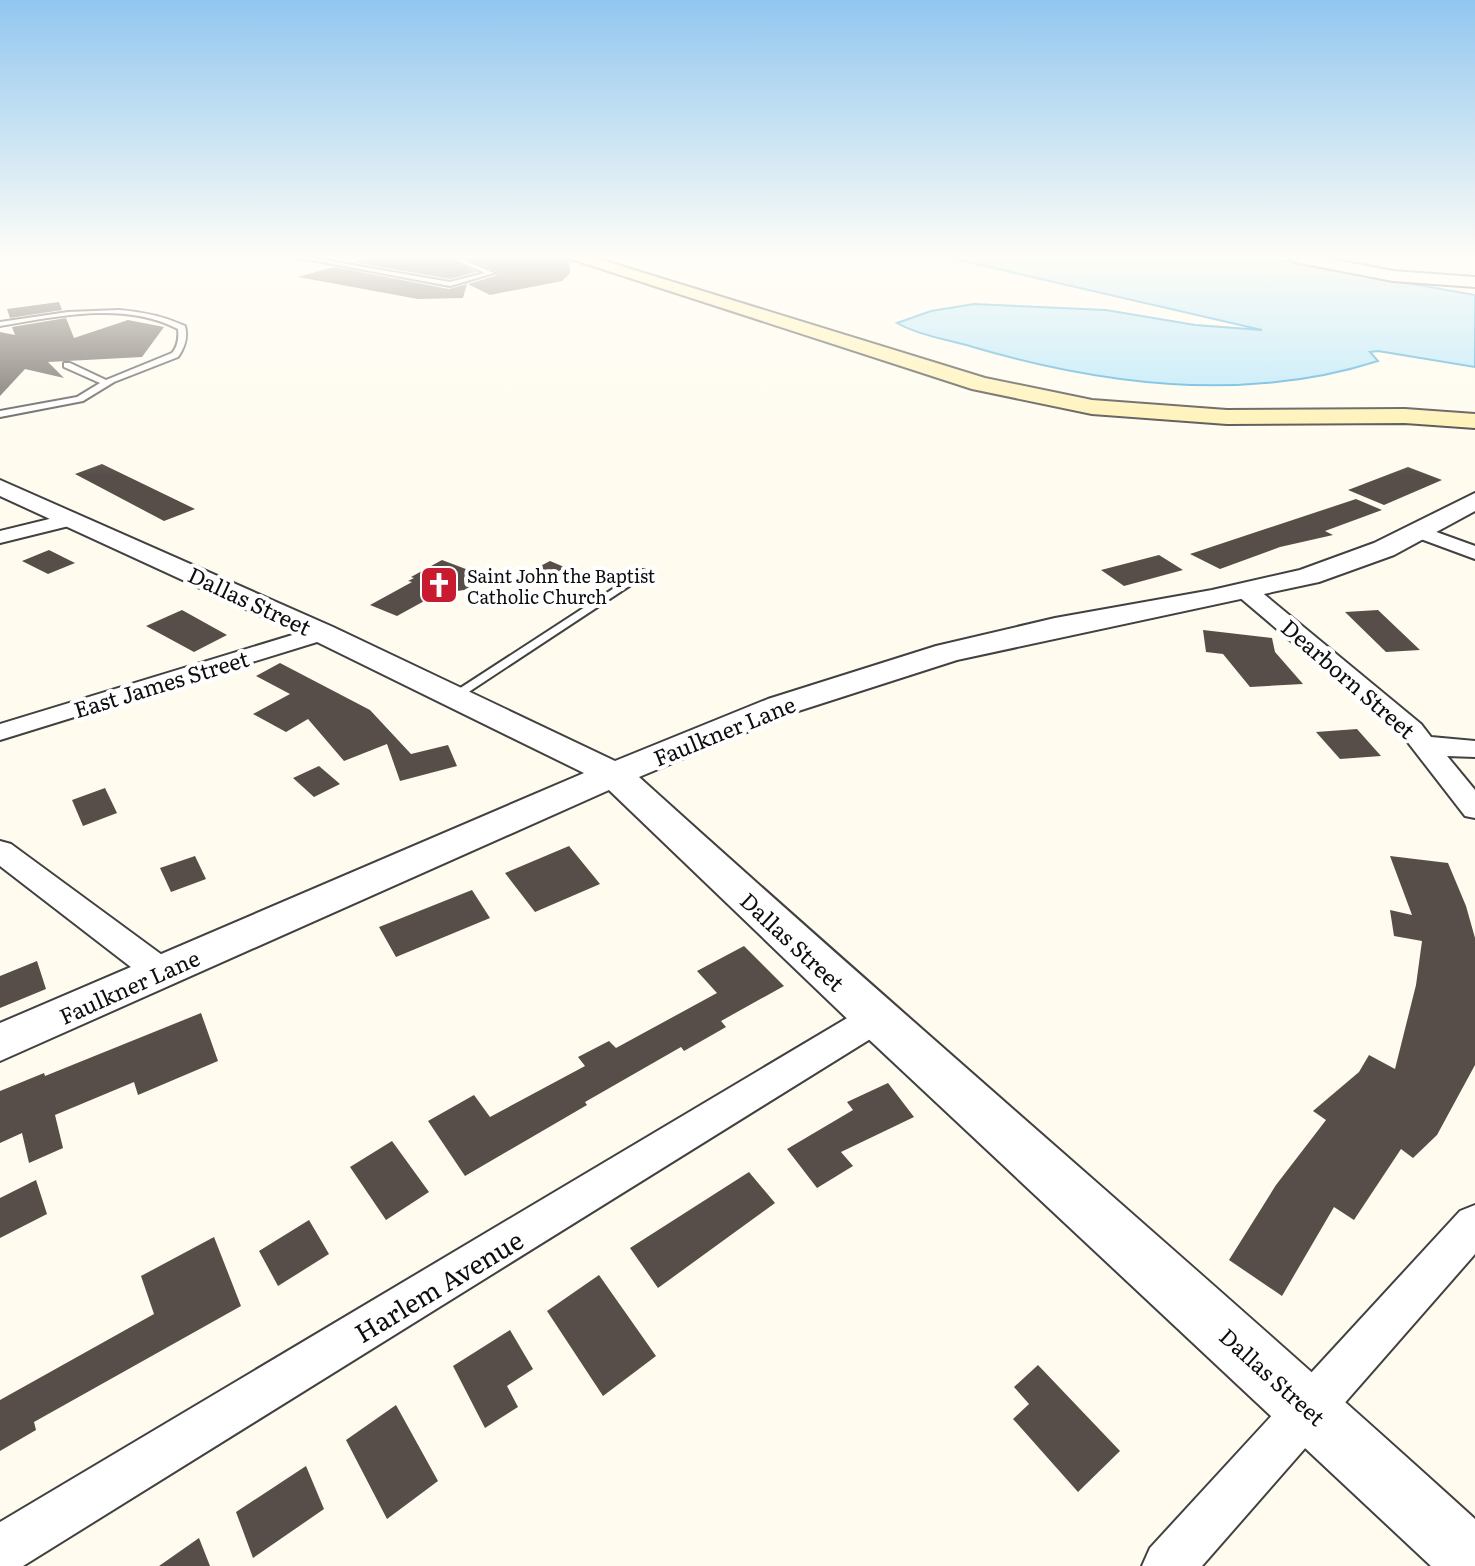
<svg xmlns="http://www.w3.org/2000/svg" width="1475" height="1566" font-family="Literata,serif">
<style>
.water{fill:#afe4fb;stroke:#30a0d7;stroke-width:2}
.building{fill:#574e49}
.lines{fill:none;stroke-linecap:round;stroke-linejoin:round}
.service-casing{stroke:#414141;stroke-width:4}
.minor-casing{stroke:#414141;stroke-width:4}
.tertiary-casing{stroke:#414141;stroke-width:4}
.secondary-casing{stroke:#303030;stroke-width:4}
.service{fill:#fff;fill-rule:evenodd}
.minor{fill:#fff;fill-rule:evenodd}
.tertiary{fill:#fff;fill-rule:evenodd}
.secondary{fill:#fff0a9;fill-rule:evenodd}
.labels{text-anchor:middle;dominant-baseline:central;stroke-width:8;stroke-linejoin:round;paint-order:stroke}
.far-poi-label{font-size:18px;fill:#0e0e0e;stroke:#fff;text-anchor:start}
.street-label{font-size:22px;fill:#0e0e0e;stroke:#fff}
.near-street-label{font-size:26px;fill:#0e0e0e;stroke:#fff}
</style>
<rect width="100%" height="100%" fill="#fffbee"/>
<!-- water -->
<path class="water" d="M946 257H1262L1475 295V367L1378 351 1370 352 1378 361C1247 403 1102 385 973 347 949 340 918 335 897 323L931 311 974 304 1106 310 1195 325 1262 330Z"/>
<!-- building -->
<path class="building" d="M374 257H445L476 272 450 279 354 262Z
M463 257H562L569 261 570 273 562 281 490 295 468 284 495 276 497 272Z
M334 267 449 289 467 284 463 298 418 299 298 277Z
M59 302 62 310 10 318 7 309Z
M66 318 74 338 128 320 164 327 142 357 48 362 64 378 25 369 0 396V332L15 335 12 327Z
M102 464 195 509 164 521 75 474Z
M1408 467 1442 480 1384 505 1348 490Z
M1356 499 1382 510 1325 531 1333 535 1280 547 1220 569 1190 554Z
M49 550 75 563 48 574 22 561Z
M1159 555 1183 570 1124 586 1101 570Z
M442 560 487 577 464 590 437 594 397 616 370 605 412 582 408 581 414 578 411 577Z
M550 561 576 572 553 584 527 573Z
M182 610 227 635 194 652 146 626Z
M1378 610 1420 650 1386 652 1345 612Z
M1203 630 1272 638 1275 652 1303 684 1250 687 1223 654 1206 652Z
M280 663 370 710 411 754 448 745 457 766 400 781 387 744 344 761 308 719 286 732 253 714 290 694 256 676Z
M1357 729 1381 756 1340 759 1316 732Z
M319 766 340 784 314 797 293 778Z
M105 788 117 813 83 826 72 800Z
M569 846 600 884 535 912 505 873Z
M195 856 206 879 171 892 160 868Z
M1390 856 1448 863 1466 906 1475 938V1065L1437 1135 1413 1158 1401 1149 1354 1220 1334 1207 1282 1296 1229 1260 1276 1185 1326 1120 1313 1111 1359 1072 1369 1055 1395 1069 1416 985 1422 941 1394 936 1390 910 1412 915Z
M472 890 490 918 396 957 379 927Z
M744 946 784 986 721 1021 726 1027 684 1051 681 1047 585 1102 587 1105 465 1176 428 1121 474 1095 490 1117 585 1066 578 1057 609 1041 616 1048 717 993 697 971Z
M37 961 46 989 0 1008V976Z
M201 1013 218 1061 138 1095 134 1082 55 1115 63 1148 29 1163 22 1133 0 1143V1091L44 1073 45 1076Z
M888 1083 914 1117 841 1152 853 1166 817 1188 787 1149 853 1110 847 1102Z
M392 1141 429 1192 386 1220 350 1167Z
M749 1172 775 1203 658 1288 630 1248Z
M36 1180 47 1214 0 1238V1198Z
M309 1220 329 1254 278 1286 259 1251Z
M214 1237 241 1306 34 1422 36 1430 0 1451V1400L154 1314 141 1276Z
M599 1275 656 1356 603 1396 547 1311Z
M510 1330 533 1369 507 1386 518 1407 485 1428 453 1366Z
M1038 1365 1120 1451 1078 1492 1013 1419 1029 1404 1014 1387Z
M396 1405 438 1481 387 1519 346 1440Z
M306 1466 324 1509 253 1558 236 1512Z
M199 1538 210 1566H159Z"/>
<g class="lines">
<defs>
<path id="service" d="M295 257H307L450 282 485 273 448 257H456L494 273 450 286Z
M119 310C143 312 163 316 185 326 188 338 185 347 178 357L114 382 83 401 0 417V411L77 397 100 383 64 367V363H70L106 380 172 353C178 346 179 338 178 329 125 301 57 316 0 326V322L68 312Z
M642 570 646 571V575L458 699H450L448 696Z"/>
<path id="minor" d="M74 513 84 519 81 523 0 543V531Z
M1417 525 1475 546V559L1410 535 1407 531 1410 527Z
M1246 584 1254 586 1421 724 1431 737 1475 741V757L1447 756 1475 790V818L1465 816 1403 736 1238 596 1235 591Z
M322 626 334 633 330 638 0 740V724Z
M0 841 11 844 173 963 178 972 173 981 161 985 149 981 0 866Z
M876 1004 888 1008 893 1018 888 1028 23 1566H0V1522L864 1008Z
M1475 1205V1254L1202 1566H1142L1150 1548 1460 1211Z"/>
<path id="tertiary" d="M1287 257H1319L1393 271 1475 277V287L1393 281 1295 262Z
M0 480 333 627 615 761 768 699 936 646 1055 618 1212 590 1300 570 1374 543 1475 493V511L1394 555 1319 582 957 660 792 713 639 777C915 1027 1199 1268 1475 1519V1566H1431L860 1031 609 790 0 1061V1023L584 773 311 639 0 496Z"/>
<path id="secondary" d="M565 257H592L985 378 1092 400 1227 410 1405 409 1475 414V428L1405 423 1227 424 1092 414 972 389Z"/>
</defs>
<!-- service casing -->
<use href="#service" class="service-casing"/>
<!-- minor casing -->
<use href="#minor" class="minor-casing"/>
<!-- tertiary casing -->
<use href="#tertiary" class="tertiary-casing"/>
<!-- secondary casing -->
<use href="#secondary" class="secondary-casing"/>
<!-- service -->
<use href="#service" class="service"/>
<!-- minor -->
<use href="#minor" class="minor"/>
<!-- tertiary -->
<use href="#tertiary" class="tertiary"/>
<!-- secondary -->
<use href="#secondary" class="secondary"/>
</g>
<!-- sky -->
<linearGradient id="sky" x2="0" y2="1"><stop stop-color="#91c7f0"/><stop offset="0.54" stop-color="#fffdf7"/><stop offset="1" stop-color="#fffdf7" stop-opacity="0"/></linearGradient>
<rect width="1475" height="476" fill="url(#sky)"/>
<!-- icons -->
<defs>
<symbol id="church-square" viewBox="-11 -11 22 22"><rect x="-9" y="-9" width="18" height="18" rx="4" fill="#c81b30" stroke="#fff"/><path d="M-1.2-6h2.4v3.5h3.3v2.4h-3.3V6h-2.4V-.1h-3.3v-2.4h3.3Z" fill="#fff"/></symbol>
</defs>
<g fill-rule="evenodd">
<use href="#church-square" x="417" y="563" width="44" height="44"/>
</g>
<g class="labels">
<!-- far-poi labels -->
<g class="far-poi-label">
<text x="467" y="575">Saint John the Baptist<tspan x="467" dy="21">Catholic Church</tspan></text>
</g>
<!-- street labels -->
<g class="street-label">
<text transform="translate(250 600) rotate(25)">Dallas Street</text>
<text transform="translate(1349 678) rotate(41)">Dearborn Street</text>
<text transform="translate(161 683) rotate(-17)">East James Street</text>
<text transform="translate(724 730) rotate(-22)">Faulkner Lane</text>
<text transform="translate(793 941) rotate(43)">Dallas Street</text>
<text transform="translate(129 986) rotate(-24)">Faulkner Lane</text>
<text transform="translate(1273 1376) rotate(42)">Dallas Street</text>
</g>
<!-- near-street labels -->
<g class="near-street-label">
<text transform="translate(438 1285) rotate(-31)">Harlem Avenue</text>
</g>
</g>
</svg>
